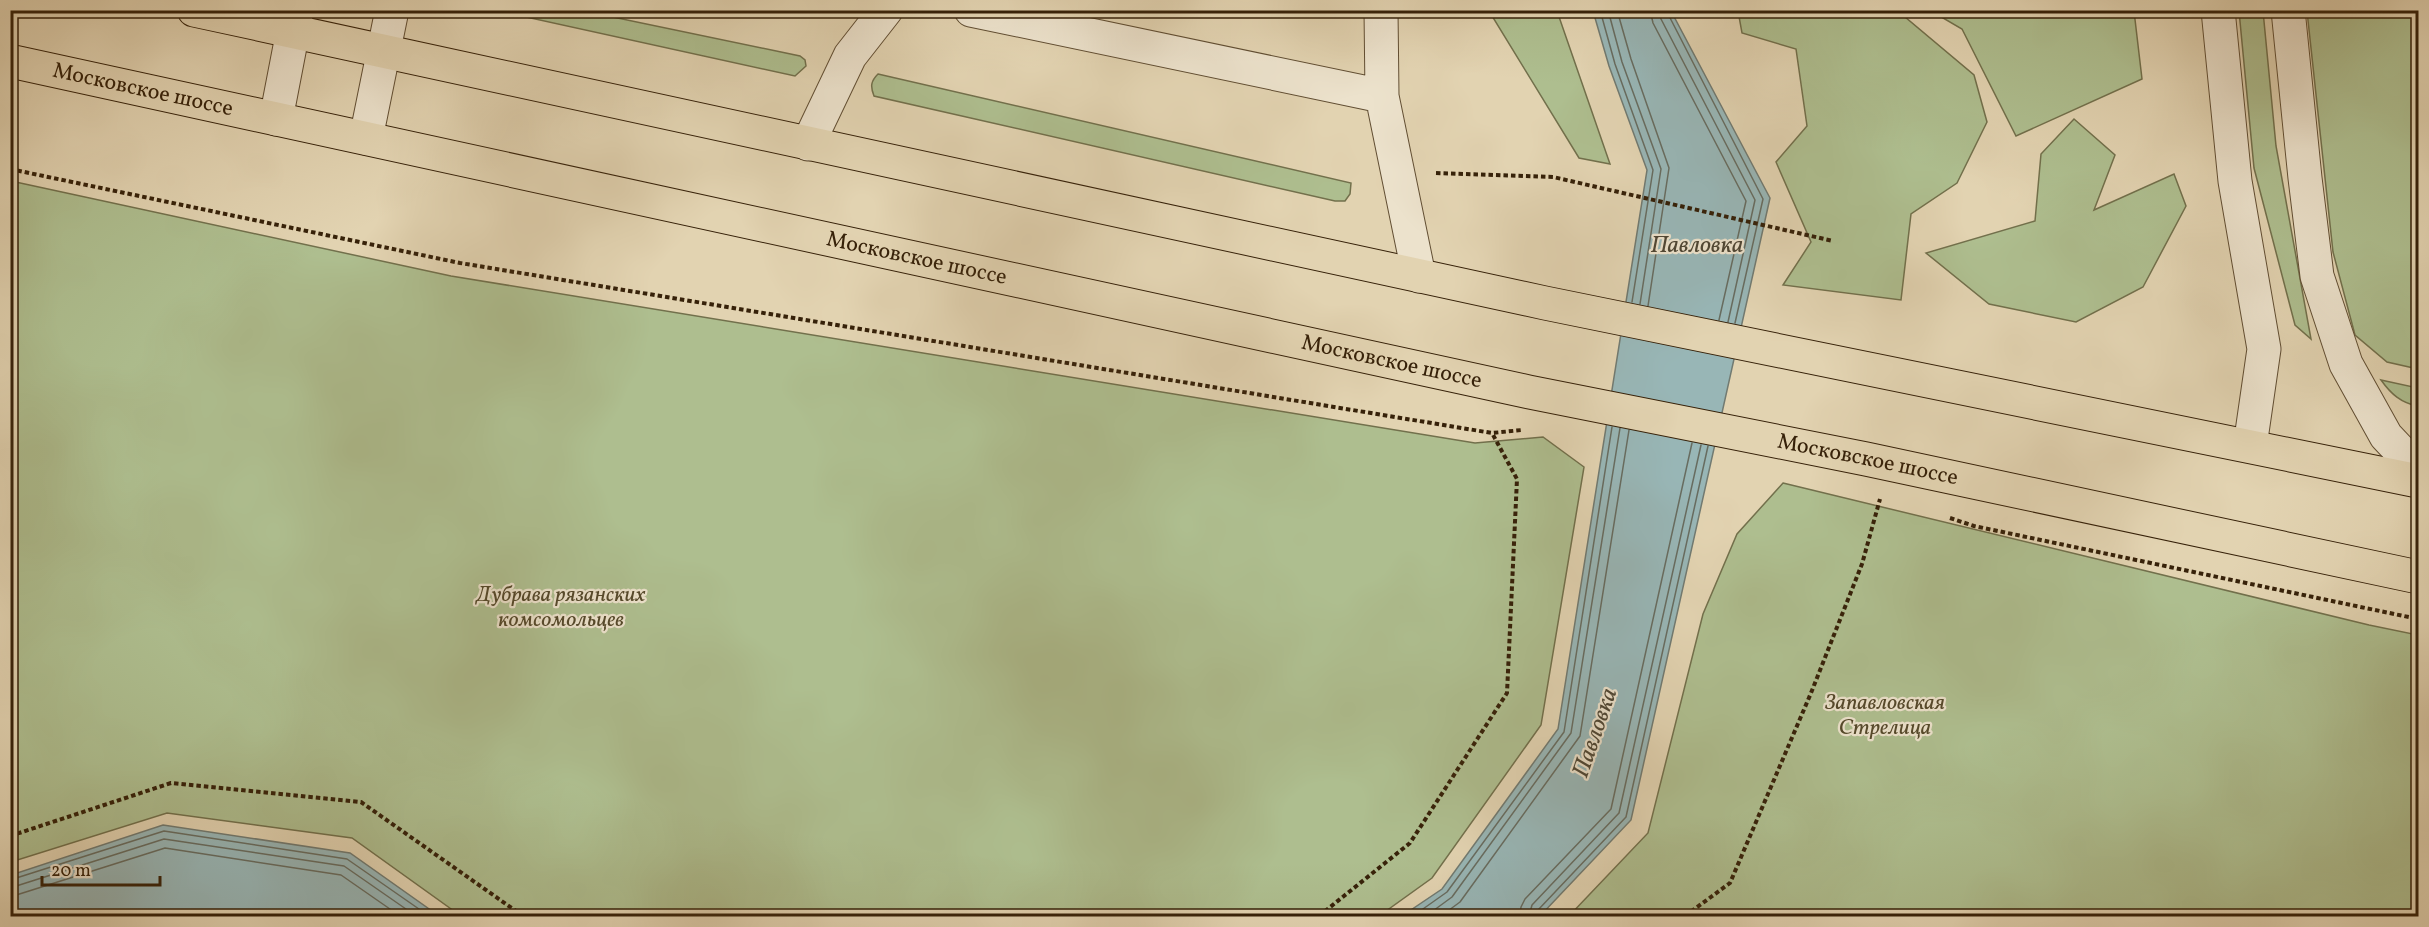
<svg xmlns="http://www.w3.org/2000/svg" width="2429" height="927" font-family="Vollkorn,serif">
<style>
.green{fill:#aebe8f;stroke:#72704c;stroke-width:1.5}
.water{fill:#98b6b6;stroke:#717a71;stroke-width:1.5}
.lines{fill:none;stroke-linecap:round;stroke-linejoin:round}
.shore{stroke:#676c60;stroke-width:1.5}
.minor-casing{stroke:#614e33;stroke-width:35}
.major-casing{stroke:#362109;stroke-width:35}
.path{stroke:#362109;stroke-width:4;stroke-dasharray:4.5 3;stroke-linecap:butt}
.minor{stroke:#ece2cc;stroke-width:33}
.major{stroke:#e2d3b1;stroke-width:33}
.labels{text-anchor:middle;dominant-baseline:central;stroke-width:4.5;stroke-linejoin:round;paint-order:stroke}
.street-label{font-size:22px;fill:#362109;stroke:#ece2cc}
.park-label{font-size:22px;font-style:italic;fill:#54482a;stroke:#ece2cc}
.water-label{font-size:24px;font-style:italic;fill:#4e4634;stroke:#ece2cc}
</style>
<rect width="100%" height="100%" fill="#e2d3b1"/>
<filter id="stains"><feTurbulence type="fractalNoise" baseFrequency=".00333" numOctaves="4"/><feColorMatrix values="0 0 0 0 .2 0 0 0 0 .09 0 0 0 0 .02 0 0 0 .5 -.17"/></filter>
<radialGradient id="worn" r=".72"><stop offset=".6" stop-color="#630" stop-opacity="0"/><stop offset="1" stop-color="#630" stop-opacity=".3"/></radialGradient>
<!-- green -->
<path class="green" d="M1888 10 1899 12 1974 75 1987 122 1957 183 1911 214 1901 300 1783 285 1811 242 1776 162 1807 126 1796 49 1742 33 1738 11Z
M499 11H584L800 56 805 60 806 66 795 76Z
M1489 11H1557L1610 164 1579 158Z
M1931 11H2134L2142 79 2016 136 1962 29Z
M2239 11H2263L2276 146 2311 339 2295 325 2254 168Z
M2307 11H2418V369L2387 362 2355 335 2333 252Z
M878 74 1351 183 1350 194 1345 201H1335L874 96C870 86 871 81 878 74Z
M2074 119 2115 155 2094 210 2174 174 2186 206 2143 287 2076 322 1989 304 1926 253 2035 221 2041 154Z
M11 181 451 276 1475 443 1543 437 1584 467 1541 725 1432 878 1379 916H461L352 838 167 813 11 862Z
M2381 380 2418 388V406C2401 403 2391 394 2381 380Z
M1783 483 2369 625 2418 635V916H1569L1648 833 1703 614 1737 534Z"/>
<!-- water -->
<path class="water" d="M1593 11H1671L1770 198 1631 820 1540 916H1402L1442 889 1558 729 1647 170 1609 66Z
M163 825 350 853 439 916H11V875Z"/>
<g class="lines">
<!-- shore -->
<path class="shore" d="M1600 10 1615 64 1653 170 1632 302
M1608 10 1622 62 1661 169 1640 304
M1617 10 1631 59 1669 168 1648 306
M1650 10 1653 23 1746 201 1719 320
M1659 10 1661 19 1755 200 1728 322
M1666 10 1763 199 1735 323
M10 880 164 831 347 859 429 916
M10 888 164 839 344 866 416 916
M10 897 165 848 341 875 400 916
M1413 916 1447 892 1564 732 1612 427
M1426 916 1452 897 1571 733 1620 428
M1441 916 1460 902 1580 736 1629 430
M1520 916 1521 907 1525 899 1611 809 1692 443
M1529 916 1532 905 1619 813 1701 445
M1536 916 1538 910 1626 817 1708 446"/>
<defs>
<path id="minor" d="M971 10 1382 96
M1381 10 1382 96 1419 276
M2218 10 2235 181 2264 349 2250 446
M2288 10 2305 178 2317 276 2346 364 2386 436 2418 470
M276 119 297 10
M366 138 392 10
M808 144 850 56 886 10"/>
<g id="major">
<path d="M194 10 1545 303 2418 481"/>
<path id="s1" d="M10 61 1529 392 1866 459 2418 577"/>
</g>
</defs>
<!-- minor casing -->
<use href="#minor" class="minor-casing"/>
<!-- major casing -->
<use href="#major" class="major-casing"/>
<!-- path -->
<path class="path" d="M10 169 460 263 1492 433 1522 430
M1436 173 1553 177 1833 241
M1950 518 1974 526 2418 619
M10 836 171 783 361 802 523 916
M1319 916 1410 843 1507 693 1517 479 1492 433
M1685 916 1730 883 1811 693 1862 564 1880 499"/>
<!-- minor -->
<use href="#minor" class="minor"/>
<!-- major -->
<use href="#major" class="major"/>
</g>
<g class="labels">
<!-- street labels -->
<g class="street-label">
<text stroke="none"><textPath href="#s1" startOffset="136">Московское шоссе</textPath></text>
<text stroke="none"><textPath href="#s1" startOffset="928">Московское шоссе</textPath></text>
<text stroke="none"><textPath href="#s1" startOffset="1414">Московское шоссе</textPath></text>
<text stroke="none"><textPath href="#s1" startOffset="1900">Московское шоссе</textPath></text>
</g>
<!-- park labels -->
<g class="park-label">
<text x="561" y="595">Дубрава рязанских<tspan x="561" dy="25">комсомольцев</tspan></text>
<text x="1885" y="703">Запавловская<tspan x="1885" dy="25">Стрелица</tspan></text>
</g>
<!-- water labels -->
<g class="water-label">
<text x="1697" y="246">Павловка</text>
<text transform="translate(1596 733) rotate(-71)">Павловка</text>
</g>
</g>
<!-- margin -->
<rect width="2429" height="927" fill="none" stroke="#e2d3b1" stroke-width="36"/>
<rect x="12" y="12" width="2405" height="903" fill="none" stroke="#362109" stroke-width="3"/>
<rect x="18" y="18" width="2393" height="891" fill="none" stroke="#362109" stroke-width="1.5"/>
<!-- scale -->
<path d="M42 876v9h118v-9" fill="none" stroke="#362109" stroke-width="3"/>
<text x="51" y="876" font-size="18" fill="#362109" stroke="#ece2cc" stroke-width="4.5" paint-order="stroke">20 m</text>
<rect width="100%" height="100%" filter="url(#stains)"/>
<rect width="100%" height="100%" fill="url(#worn)"/>
</svg>
